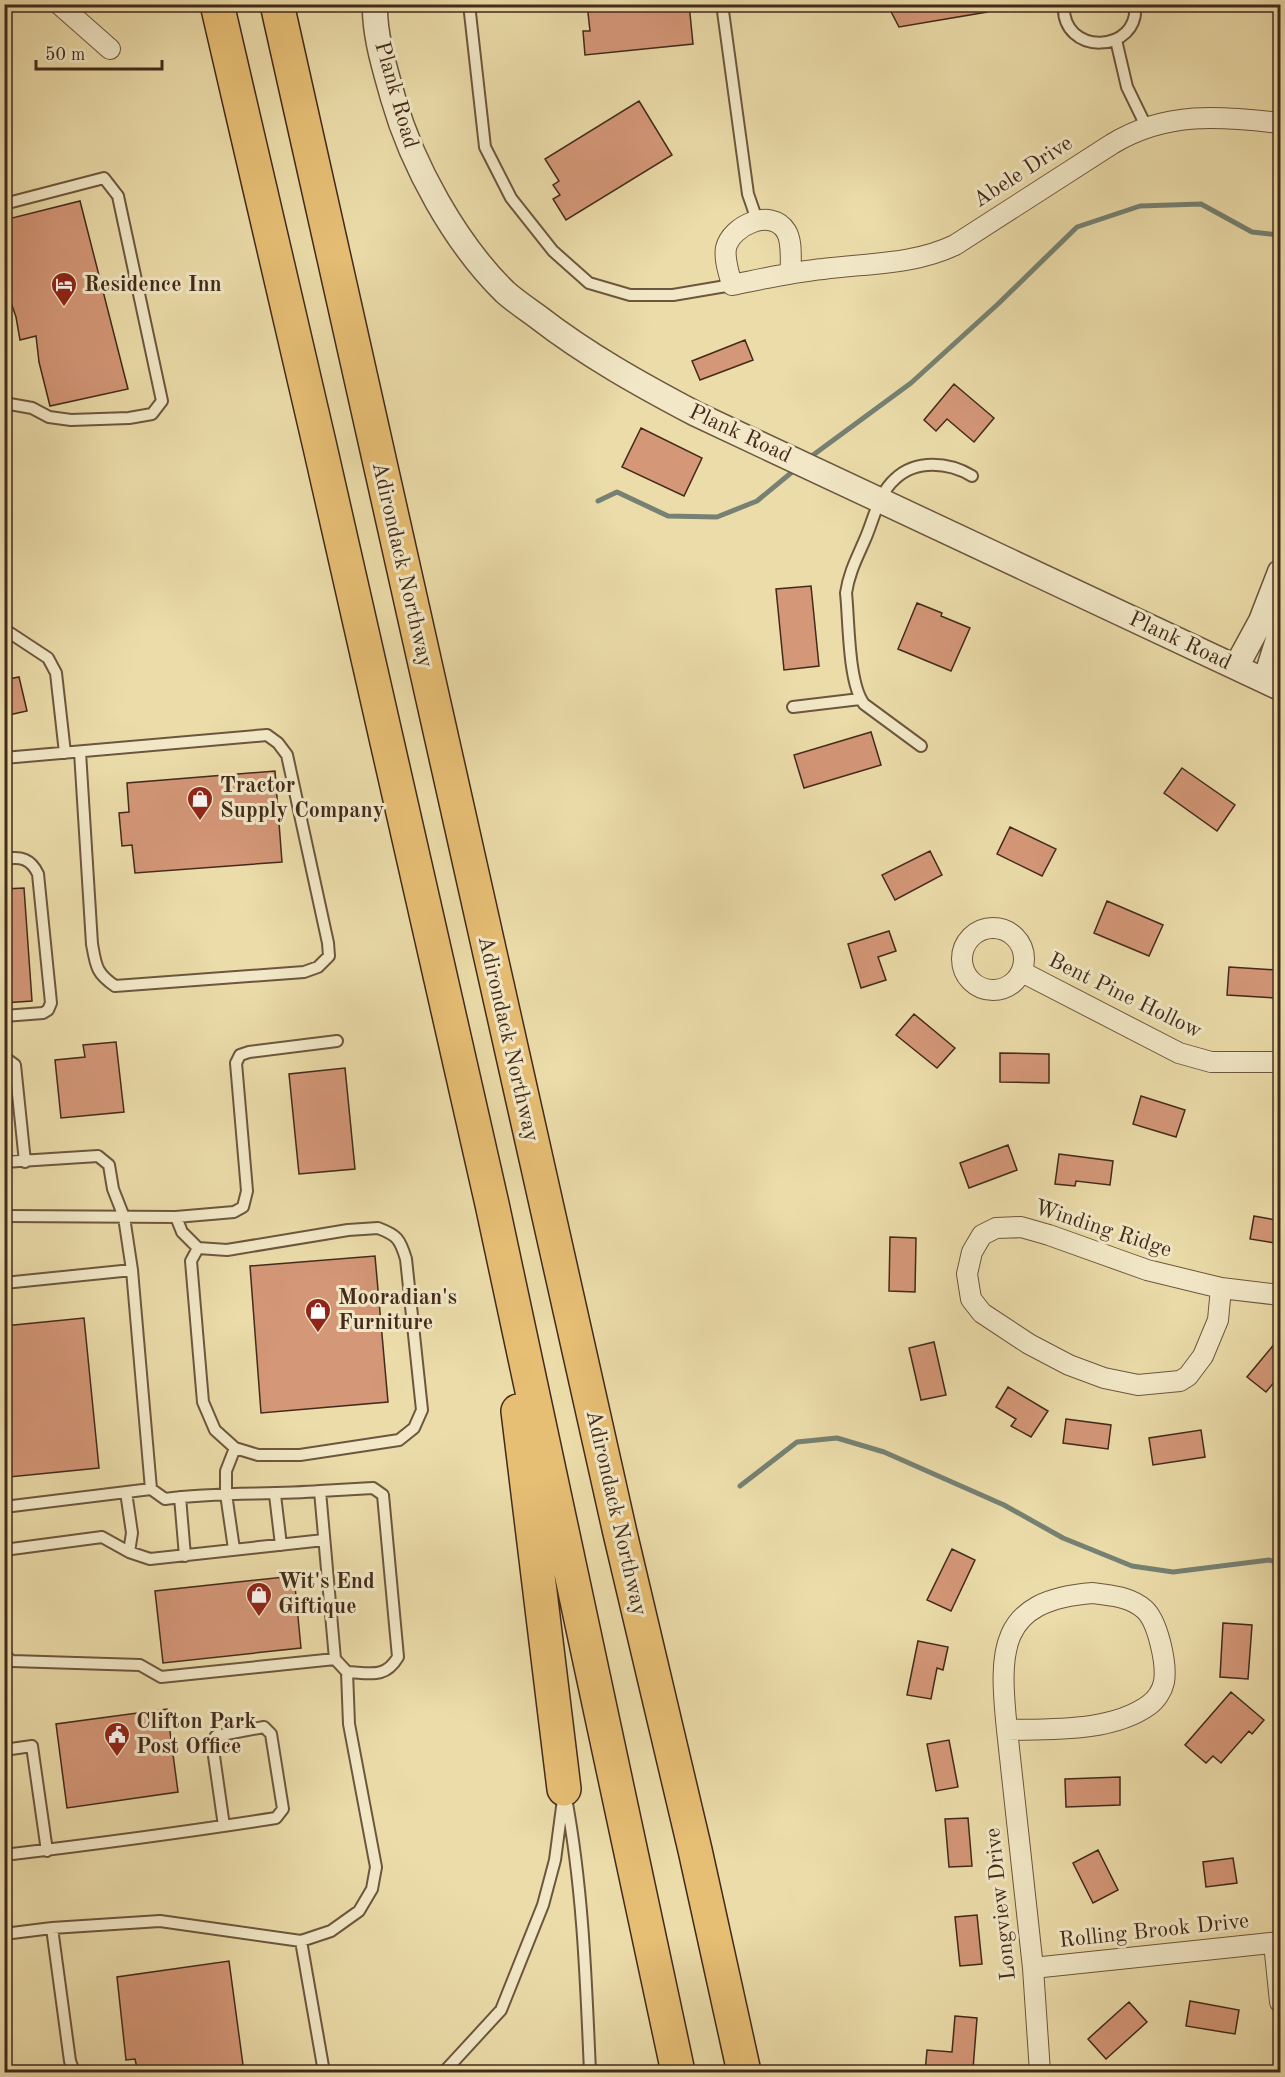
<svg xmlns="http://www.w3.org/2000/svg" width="1285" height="2077" font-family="'Old Standard TT',serif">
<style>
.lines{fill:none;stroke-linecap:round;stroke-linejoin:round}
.stream{stroke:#768173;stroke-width:5}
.building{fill:#d49778;stroke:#432a1b;stroke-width:1.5}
.service-casing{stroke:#6d563e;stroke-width:14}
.minor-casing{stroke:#6d563e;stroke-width:22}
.tertiary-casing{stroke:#6d563e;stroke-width:27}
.motorway-casing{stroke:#432a1b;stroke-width:36}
.service{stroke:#f2e8c7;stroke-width:10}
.minor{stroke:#f2e8c7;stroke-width:20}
.tertiary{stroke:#f2e8c7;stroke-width:24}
.motorway{stroke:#e6be74;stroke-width:33}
.labels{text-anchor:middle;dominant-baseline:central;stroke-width:6;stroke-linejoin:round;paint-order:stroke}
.street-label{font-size:22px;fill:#432a1b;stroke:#f2e8c7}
.poi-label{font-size:22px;font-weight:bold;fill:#432a1b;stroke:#f2e8c7;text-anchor:start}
</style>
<rect width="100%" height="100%" fill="#ebdca9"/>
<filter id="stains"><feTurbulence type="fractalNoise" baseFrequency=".00333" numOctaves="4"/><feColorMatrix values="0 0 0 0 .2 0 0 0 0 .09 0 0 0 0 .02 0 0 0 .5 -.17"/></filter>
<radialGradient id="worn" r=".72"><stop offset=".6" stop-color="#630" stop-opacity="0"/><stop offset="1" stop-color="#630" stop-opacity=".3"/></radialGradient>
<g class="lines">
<!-- stream -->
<path class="stream" d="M809 458 911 383 998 304 1077 227 1140 206 1201 204 1252 232 1280 235
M598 501 617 492 668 516 717 517 757 501 797 468
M740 1486 797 1442 837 1438 884 1452 1004 1505 1063 1538 1132 1566 1173 1572 1269 1560 1280 1563"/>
</g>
<!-- building -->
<path class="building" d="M587 4H689L693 44 585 55 583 31H590Z
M887 4H932V8L951 4H987V12L899 27Z
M639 101 672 155 566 220 553 199 560 195 553 185 559 181 545 159Z
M80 201 128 389 50 406 39 362 36 336 20 340 16 317 4 282V220Z
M745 340 753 360 700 380 692 361Z
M954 384 994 418 974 442 947 419 936 431 924 420Z
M641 428 702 458 684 496 622 467Z
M811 586 819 666 784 670 776 589Z
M917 603 942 613 941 616 970 628 951 671 898 649Z
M19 677 27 711 4 716V680Z
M871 732 881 765 804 788 794 755Z
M1182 768 1235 805 1217 831 1164 793Z
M275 771 282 862 135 873 132 845 122 846 119 813 129 812 127 783Z
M1010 827 1056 849 1042 876 997 854Z
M930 851 942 875 895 900 882 875Z
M24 888 32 1001 4 1003V889Z
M1107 901 1163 925 1149 956 1094 933Z
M889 931 896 951 878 957 886 980 861 988 848 944Z
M1229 967 1276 970 1274 998 1227 995Z
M914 1014 955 1048 937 1068 896 1035Z
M116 1042 124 1112 61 1118 55 1060 85 1057 83 1045Z
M1000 1053 1049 1054V1083L1000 1082Z
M345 1068 355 1169 299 1174 289 1074Z
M1141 1096 1185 1110 1176 1137 1133 1124Z
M1008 1145 1017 1170 969 1188 960 1163Z
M1059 1154 1113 1161 1110 1185 1076 1181 1075 1186 1055 1184Z
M1254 1216 1281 1221V1244L1250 1239Z
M890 1237 916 1238 915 1292 889 1291Z
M375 1256 388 1402 261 1413 250 1266Z
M84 1318 99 1468 9 1477 4 1432V1326Z
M1281 1336V1374L1266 1392 1247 1377Z
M934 1342 946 1395 921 1400 909 1348Z
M1008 1387 1048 1411 1031 1437 1011 1426 1016 1419 996 1407Z
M1066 1419 1111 1425 1108 1449 1063 1443Z
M1201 1430 1205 1457 1153 1465 1149 1438Z
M952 1549 975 1560 951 1611 927 1600Z
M294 1576 301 1648 163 1663 155 1591Z
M1223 1623 1252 1625 1248 1679 1220 1677Z
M918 1641 948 1647 943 1670 937 1668 931 1699 907 1695Z
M1231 1692 1264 1720 1252 1734 1249 1731 1221 1763 1213 1756 1206 1763 1185 1745Z
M167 1709 178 1792 67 1808 56 1724Z
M949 1740 958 1787 936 1791 927 1744Z
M1120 1777V1805L1066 1807 1065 1779Z
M968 1818 972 1866 949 1867 945 1819Z
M1098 1850 1118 1890 1093 1903 1073 1863Z
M1233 1858 1237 1883 1206 1887 1203 1862Z
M977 1915 982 1964 960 1966 955 1917Z
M229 1961 243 2065 186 2073H138L135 2059 126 2060 117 1977Z
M1190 2001 1239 2010 1235 2034 1186 2026Z
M1129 2002 1147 2022 1106 2059 1088 2039Z
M955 2016 977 2018 973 2069 959 2068 958 2073H925L927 2050 952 2052Z"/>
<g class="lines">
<defs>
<path id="service" d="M469 4 485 147 511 198 553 251 589 283 630 295H673L732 285
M722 4 748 194 757 220
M1064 4C1060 57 1141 54 1135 4
M1116 40 1127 87 1146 126
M4 204 104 178 118 196 162 401 152 414 129 418 71 420 49 417 32 408 4 403
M4 629 48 658 56 673 65 753
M793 707 860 699
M921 746 864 704C848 683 849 620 846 593 849 572 858 556 866 537 874 518 879 493 895 479 916 459 949 462 972 476
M4 758 267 735 278 743 287 755 328 943 329 956 318 967 304 972 115 986C96 973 96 966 92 944L80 752
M4 1016 43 1013 48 1010 51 1003 38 874C31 859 21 856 5 859
M4 1057 15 1065 25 1162
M4 1162 98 1156 109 1165 113 1189 124 1217 132 1270 151 1489
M4 1216 176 1217 182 1232 198 1248
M176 1217 234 1212 243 1207 247 1191 236 1063 240 1055 249 1052 337 1041
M378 1228C397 1235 400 1239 406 1259L422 1410 414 1428 399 1440 300 1455H258L235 1448 215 1430 203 1402 191 1261 198 1248 227 1250 348 1230Z
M4 1283 132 1270
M320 1491 373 1488 383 1495 398 1657C385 1679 370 1673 347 1672L335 1659
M126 1492 132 1533 129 1552
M275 1495 281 1545
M180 1497 185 1556
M4 1507 151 1489 165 1499C216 1492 268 1495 320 1491L335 1659 161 1677 140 1665 12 1661 4 1655
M234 1549 226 1494V1471L235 1448
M4 1550 102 1537 129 1552 150 1559 324 1540
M4 1750 32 1746 47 1851
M566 1798C583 1889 586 1980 590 2072
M4 1855C95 1844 186 1832 276 1818L283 1809 271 1734 264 1727 216 1736 212 1742 224 1826
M52 1928 70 2061 74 2072
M4 1934 52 1928 160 1921 301 1941 331 1931 359 1911 372 1889 376 1867 349 1724 347 1672
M301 1941 324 2072
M444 2072 501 2010 543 1905 555 1860 564 1792"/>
<path id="minor" d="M59 4 110 49
M791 273C790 261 793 242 786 231 771 207 731 226 726 248 724 260 729 273 732 285 762 279 792 272 823 269 868 263 913 265 955 245L1112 144C1166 111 1221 116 1280 123
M962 959a31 31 0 1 1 62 0a31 31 0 1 1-62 0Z
M1022 972 1179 1053 1211 1062H1280
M1021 1227 1049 1235 1147 1270 1221 1288 1218 1320 1203 1356 1188 1376 1180 1381 1138 1385 1104 1378 1069 1365 1029 1344 982 1313 971 1299 967 1274 972 1252 982 1235 996 1228Z
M1221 1288 1280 1295
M1093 1593C1111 1596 1129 1596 1144 1609 1158 1621 1167 1664 1164 1682 1162 1691 1156 1700 1149 1705 1112 1732 1051 1729 1007 1730 999 1651 997 1600 1093 1593Z
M1007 1730 1033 1968 1040 2072
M1274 1943 1280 2002
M1033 1968 1280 1942"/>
<path id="tertiary" d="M375 4C374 35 385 69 393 98 412 165 455 243 505 292 515 301 527 309 538 317 587 355 641 385 696 414L1280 688
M1236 667 1261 621 1280 572
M1265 681 1280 633"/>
<path id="motorway" d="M217 4 320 447 492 1204 678 2072
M277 4 620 1533 695 1850 744 2072
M518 1411 564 1789"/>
</defs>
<!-- service casing -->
<use href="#service" class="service-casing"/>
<!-- minor casing -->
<use href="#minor" class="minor-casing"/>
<!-- tertiary casing -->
<use href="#tertiary" class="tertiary-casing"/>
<!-- motorway casing -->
<use href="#motorway" class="motorway-casing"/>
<!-- service -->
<use href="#service" class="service"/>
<!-- minor -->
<use href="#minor" class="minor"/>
<!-- tertiary -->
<use href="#tertiary" class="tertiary"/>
<!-- motorway -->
<use href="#motorway" class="motorway"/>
</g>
<!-- icons -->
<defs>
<symbol id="hotel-pin" viewBox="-11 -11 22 30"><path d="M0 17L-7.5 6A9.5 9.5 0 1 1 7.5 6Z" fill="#8f2418" stroke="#f2e8c7"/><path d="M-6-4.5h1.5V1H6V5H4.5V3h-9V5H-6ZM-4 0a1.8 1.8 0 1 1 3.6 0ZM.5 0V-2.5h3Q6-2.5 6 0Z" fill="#fff"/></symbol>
<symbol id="shop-pin" viewBox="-11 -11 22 30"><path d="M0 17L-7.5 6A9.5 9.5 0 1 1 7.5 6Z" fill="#8f2418" stroke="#f2e8c7"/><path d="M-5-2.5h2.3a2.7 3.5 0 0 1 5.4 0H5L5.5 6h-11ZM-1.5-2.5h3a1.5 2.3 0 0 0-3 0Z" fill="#fff"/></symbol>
<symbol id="civic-pin" viewBox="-11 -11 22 30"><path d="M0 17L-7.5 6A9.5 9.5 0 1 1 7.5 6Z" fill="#8f2418" stroke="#f2e8c7"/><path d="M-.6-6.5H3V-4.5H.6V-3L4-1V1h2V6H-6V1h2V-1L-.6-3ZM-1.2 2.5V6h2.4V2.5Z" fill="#fff"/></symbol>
</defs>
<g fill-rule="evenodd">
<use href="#hotel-pin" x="49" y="270" width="30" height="40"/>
<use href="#shop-pin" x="185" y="784" width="30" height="40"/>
<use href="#shop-pin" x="303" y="1296" width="30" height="40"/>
<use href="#shop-pin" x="244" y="1580" width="30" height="40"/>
<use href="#civic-pin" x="102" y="1720" width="30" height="40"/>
</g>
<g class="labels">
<!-- street labels -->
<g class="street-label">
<text transform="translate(396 95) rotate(74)">Plank Road</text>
<text transform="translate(1023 172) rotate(-33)">Abele Drive</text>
<text transform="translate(740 434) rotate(25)">Plank Road</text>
<text transform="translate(402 565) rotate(77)">Adirondack Northway</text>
<text transform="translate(1180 641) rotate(25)">Plank Road</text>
<text transform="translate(1125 996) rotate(26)">Bent Pine Hollow</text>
<text transform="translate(508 1039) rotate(77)">Adirondack Northway</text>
<text transform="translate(1103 1229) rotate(18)">Winding Ridge</text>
<text transform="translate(616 1513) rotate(77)">Adirondack Northway</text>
<text transform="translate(1001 1904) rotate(-96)">Longview Drive</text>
<text transform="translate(1154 1931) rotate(-6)">Rolling Brook Drive</text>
</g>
<!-- poi labels -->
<g class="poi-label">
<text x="84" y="285">Residence Inn</text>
<text x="220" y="786">Tractor<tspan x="220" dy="25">Supply Company</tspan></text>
<text x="338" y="1298">Mooradian's<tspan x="338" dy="25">Furniture</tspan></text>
<text x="278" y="1582">Wit's End<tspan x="278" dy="25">Giftique</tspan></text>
<text x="136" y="1722">Clifton Park<tspan x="136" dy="25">Post Office</tspan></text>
</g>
</g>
<!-- margin -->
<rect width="1285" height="2077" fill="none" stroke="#ebdca9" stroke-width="24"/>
<rect x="6" y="6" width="1273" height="2065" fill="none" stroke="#432a1b" stroke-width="3"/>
<rect x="12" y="12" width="1261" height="2053" fill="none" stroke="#432a1b" stroke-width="1.5"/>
<!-- scale -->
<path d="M36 60v9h126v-9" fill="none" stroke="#432a1b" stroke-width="3"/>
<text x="45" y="60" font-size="18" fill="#432a1b" stroke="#f2e8c7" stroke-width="4.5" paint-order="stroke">50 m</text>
<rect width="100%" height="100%" filter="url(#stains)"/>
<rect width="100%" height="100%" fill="url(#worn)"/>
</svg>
